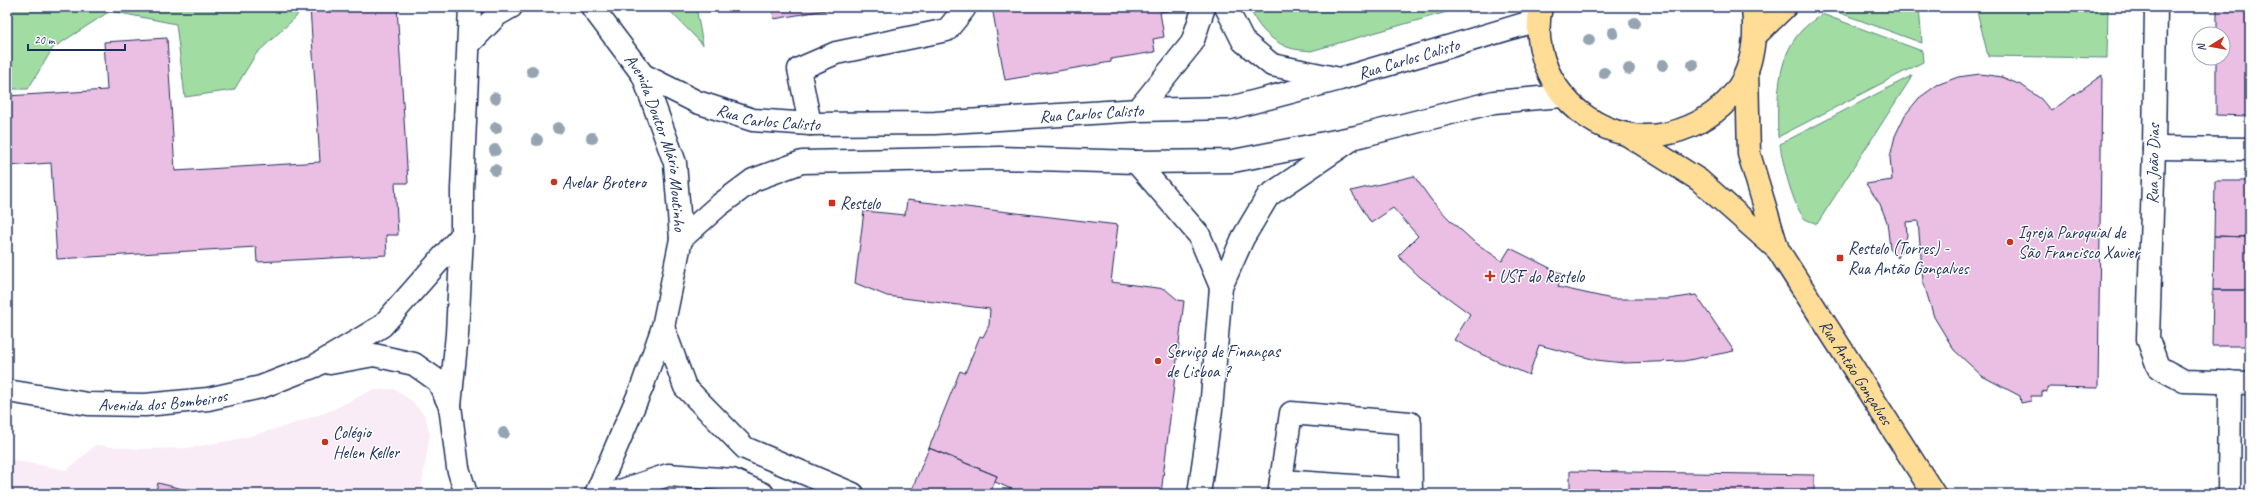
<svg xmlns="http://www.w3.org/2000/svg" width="2257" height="501" font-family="Caveat,sans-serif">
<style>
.built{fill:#f9ecf7}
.green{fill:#a1dca2;stroke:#5e8680}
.building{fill:#ebbee3;stroke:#1b2f5e}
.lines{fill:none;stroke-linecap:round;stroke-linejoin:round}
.minor-casing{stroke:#1b2f5e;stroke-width:25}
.major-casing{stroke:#1b2f5e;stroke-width:25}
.minor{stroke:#fff;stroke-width:22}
.major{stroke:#ffdd96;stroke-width:22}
.tree{fill:#94a4b0}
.poi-dot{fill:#c8321e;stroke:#fff;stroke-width:1.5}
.labels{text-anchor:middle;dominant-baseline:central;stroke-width:3;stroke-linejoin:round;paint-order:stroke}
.street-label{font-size:17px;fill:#1b2f5e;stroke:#fff}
.poi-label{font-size:17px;fill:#1b2f5e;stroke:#fff;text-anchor:start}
</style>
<rect width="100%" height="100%" fill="#fff"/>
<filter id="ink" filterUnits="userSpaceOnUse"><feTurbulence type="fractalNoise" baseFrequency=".025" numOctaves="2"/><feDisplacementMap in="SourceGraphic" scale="8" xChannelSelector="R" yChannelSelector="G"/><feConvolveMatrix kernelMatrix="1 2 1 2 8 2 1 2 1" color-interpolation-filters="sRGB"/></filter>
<g filter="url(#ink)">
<!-- built -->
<path class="built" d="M394 389 412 401 425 416 430 435 420 494H7V459L67 470 96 445 139 449 187 448 239 439 286 426 330 411 372 390Z"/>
<!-- green -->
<path class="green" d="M7 7H301L296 17 256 54 234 90 185 97 176 24 110 11 53 48 28 89H7Z
M666 7H696L703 45Z
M1250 7H1464L1311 51C1304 50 1294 50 1287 47 1270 40 1255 25 1250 7Z
M1836 7H1919L1922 43 1832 10Z
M1976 7H2108L2107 58 1988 56Z
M1822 14 1922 51 1923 62 1778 137C1777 101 1776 57 1802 30 1808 24 1815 19 1822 14Z
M1913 75 1817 224C1813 222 1808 221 1805 219 1793 207 1782 161 1780 144Z"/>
<!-- building -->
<path class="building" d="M310 7H397L408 183H395L398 235H386L387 255 257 262 256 247 57 259 51 163 7 166V96L107 90 104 42 167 38 175 171 320 162Z
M772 7H843L774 19Z
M992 7H1174L1175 10 1160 12 1164 37 1153 39 1155 52 1111 59V62L1005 80Z
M2217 7H2250V116L2216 115V58H2223V34H2217Z
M1980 74 2002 77 2023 86 2041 99 2051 111 2102 75 2098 388 2047 387V392L2042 391V396H2031V401L2021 403 2020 396 1982 376 1954 350 1934 317 1923 281 1918 221 1906 222 1907 236 1898 258 1890 248 1887 222 1880 204 1866 184 1892 180 1890 157 1895 136 1905 115 1919 98 1937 85 1958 77Z
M1414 176 1432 201 1451 221 1473 241 1502 261 1510 248 1562 274 1558 287 1612 299H1669L1696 295 1734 351 1684 361 1624 363 1596 360 1539 345 1529 375 1483 355 1454 340 1470 314 1420 277 1398 256 1418 236 1393 208 1371 223 1351 191Z
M2215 181H2250V237L2214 236Z
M907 200 1118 225 1111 282 1165 289 1178 300 1184 301 1161 494H1023L995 482 997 476 929 448 960 371 965 373 980 336 983 337 989 325 990 309 887 296 855 283 864 211 905 215Z
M2214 236 2250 237V290H2213Z
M2213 290H2250V346H2212Z
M929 448 997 476 990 494H910Z
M1570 471 1814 475V494H1570Z
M158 483 203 494H155Z"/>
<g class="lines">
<defs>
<g id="minor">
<path id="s1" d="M592 7 643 75 675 163 681 239 663 327 642 387 596 494"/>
<path d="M1226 7 1243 41 1272 65 1335 78"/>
<path d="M2156 7 2154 148 2148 339 2158 367 2184 381 2250 383"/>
<path d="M470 43 497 15 511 7"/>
<path id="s2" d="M643 75 697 102 753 120 810 124 935 123 1138 110 1230 108 1340 79 1538 20"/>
<path d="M1138 110 1192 43 1204 7"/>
<path d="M810 124 799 69 836 53 947 30 964 9 963 7"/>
<path d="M2154 148 2250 149"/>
<path d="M1136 162 1199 235 1221 287"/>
<path d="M681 239 718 206 753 180 802 162 1000 158 1136 162 1233 161 1356 137 1494 102 1562 96"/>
<path d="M663 327 685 387 745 448 853 494"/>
<path d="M330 363 374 355 414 364 438 381 450 406"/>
<path id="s3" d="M7 391 88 404 145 405 208 399 261 387 315 366 382 326 462 235"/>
<path d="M1281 481 1411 490"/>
<path d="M466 494 458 468 450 406 457 334 462 235V189L470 7"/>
<path d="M611 494 668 475 732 480 763 494"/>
<path d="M1199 494 1211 410 1221 287 1243 238 1268 196 1348 142"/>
<path d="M1279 494 1291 413 1410 423 1411 494"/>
<path d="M2229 494 2230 382"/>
</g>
<g id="major">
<path d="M1541 7C1528 64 1569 122 1626 134 1672 144 1731 115 1747 70 1755 49 1755 29 1753 7"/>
<path d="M1755 36 1785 7"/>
<path d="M1747 71 1749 154 1778 250"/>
<path id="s4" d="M1626 134 1699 180 1778 250 1934 494"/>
</g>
</defs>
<!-- minor casing -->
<use href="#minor" class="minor-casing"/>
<!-- major casing -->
<use href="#major" class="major-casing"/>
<!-- minor -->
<use href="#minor" class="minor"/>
<!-- major -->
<use href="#major" class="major"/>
</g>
<!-- trees -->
<g class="tree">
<circle cx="1635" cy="23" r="6"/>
<circle cx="1613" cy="33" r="6"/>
<circle cx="1589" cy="40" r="6"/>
<circle cx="1663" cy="65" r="6"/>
<circle cx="1693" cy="65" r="6"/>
<circle cx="1629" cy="69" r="6"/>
<circle cx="532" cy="71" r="6"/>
<circle cx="1604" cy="73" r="6"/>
<circle cx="495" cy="98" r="6"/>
<circle cx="496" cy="128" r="6"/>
<circle cx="558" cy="128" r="6"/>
<circle cx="592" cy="138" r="6"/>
<circle cx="537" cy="140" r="6"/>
<circle cx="495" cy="150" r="6"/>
<circle cx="495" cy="170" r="6"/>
<circle cx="504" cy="433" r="6"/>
</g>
</g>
<!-- markers -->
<g class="poi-dot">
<circle cx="554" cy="182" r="4"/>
<rect x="828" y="199" width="8" height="8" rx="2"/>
<circle cx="2010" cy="242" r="4"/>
<rect x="1836" y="254" width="8" height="8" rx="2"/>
<path d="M1488 270h4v4h4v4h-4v4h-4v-4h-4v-4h4z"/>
<circle cx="1158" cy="361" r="4"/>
<circle cx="325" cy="442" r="4"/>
</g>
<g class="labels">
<!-- street labels -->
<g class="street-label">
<text stroke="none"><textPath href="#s2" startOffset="782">Rua Carlos Calisto</textPath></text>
<text stroke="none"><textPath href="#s2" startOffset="458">Rua Carlos Calisto</textPath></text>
<text stroke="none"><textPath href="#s2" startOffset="134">Rua Carlos Calisto</textPath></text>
<text stroke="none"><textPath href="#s1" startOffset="154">Avenida Doutor Mário Moutinho</textPath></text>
<text transform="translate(2153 164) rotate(-89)">Rua João Dias</text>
<text stroke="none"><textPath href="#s4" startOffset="337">Rua Antão Gonçalves</textPath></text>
<text stroke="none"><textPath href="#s3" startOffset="157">Avenida dos Bombeiros</textPath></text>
</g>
<!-- poi labels -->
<g class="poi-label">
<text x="562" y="182">Avelar Brotero</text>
<text x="840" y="203">Restelo</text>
<text x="2018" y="232">Igreja Paroquial de<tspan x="2018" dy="20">São Francisco Xavier</tspan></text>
<text x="1848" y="248">Restelo (Torres) -<tspan x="1848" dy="20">Rua Antão Gonçalves</tspan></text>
<text x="1499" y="276">USF do Restelo</text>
<text x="1166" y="351">Serviço de Finanças<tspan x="1166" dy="20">de Lisboa 7</tspan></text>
<text x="333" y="432">Colégio<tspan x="333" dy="20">Helen Keller</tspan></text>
</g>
</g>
<!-- margin -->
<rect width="2257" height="501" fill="none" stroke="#fff" stroke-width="24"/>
<rect x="12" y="12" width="2233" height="477" fill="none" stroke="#1b2f5e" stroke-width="1.5" filter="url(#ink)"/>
<!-- north arrow -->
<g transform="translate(2211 46) rotate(259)"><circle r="19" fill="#ffffff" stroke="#a4acbf"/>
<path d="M0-3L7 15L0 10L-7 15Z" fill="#c8321e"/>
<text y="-6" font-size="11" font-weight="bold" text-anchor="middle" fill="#1b2f5e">N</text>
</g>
<!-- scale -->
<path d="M28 44v6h97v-6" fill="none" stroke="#1b2f5e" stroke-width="2"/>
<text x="34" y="44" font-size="12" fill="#1b2f5e" stroke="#ffffff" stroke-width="3" paint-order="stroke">20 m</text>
</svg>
